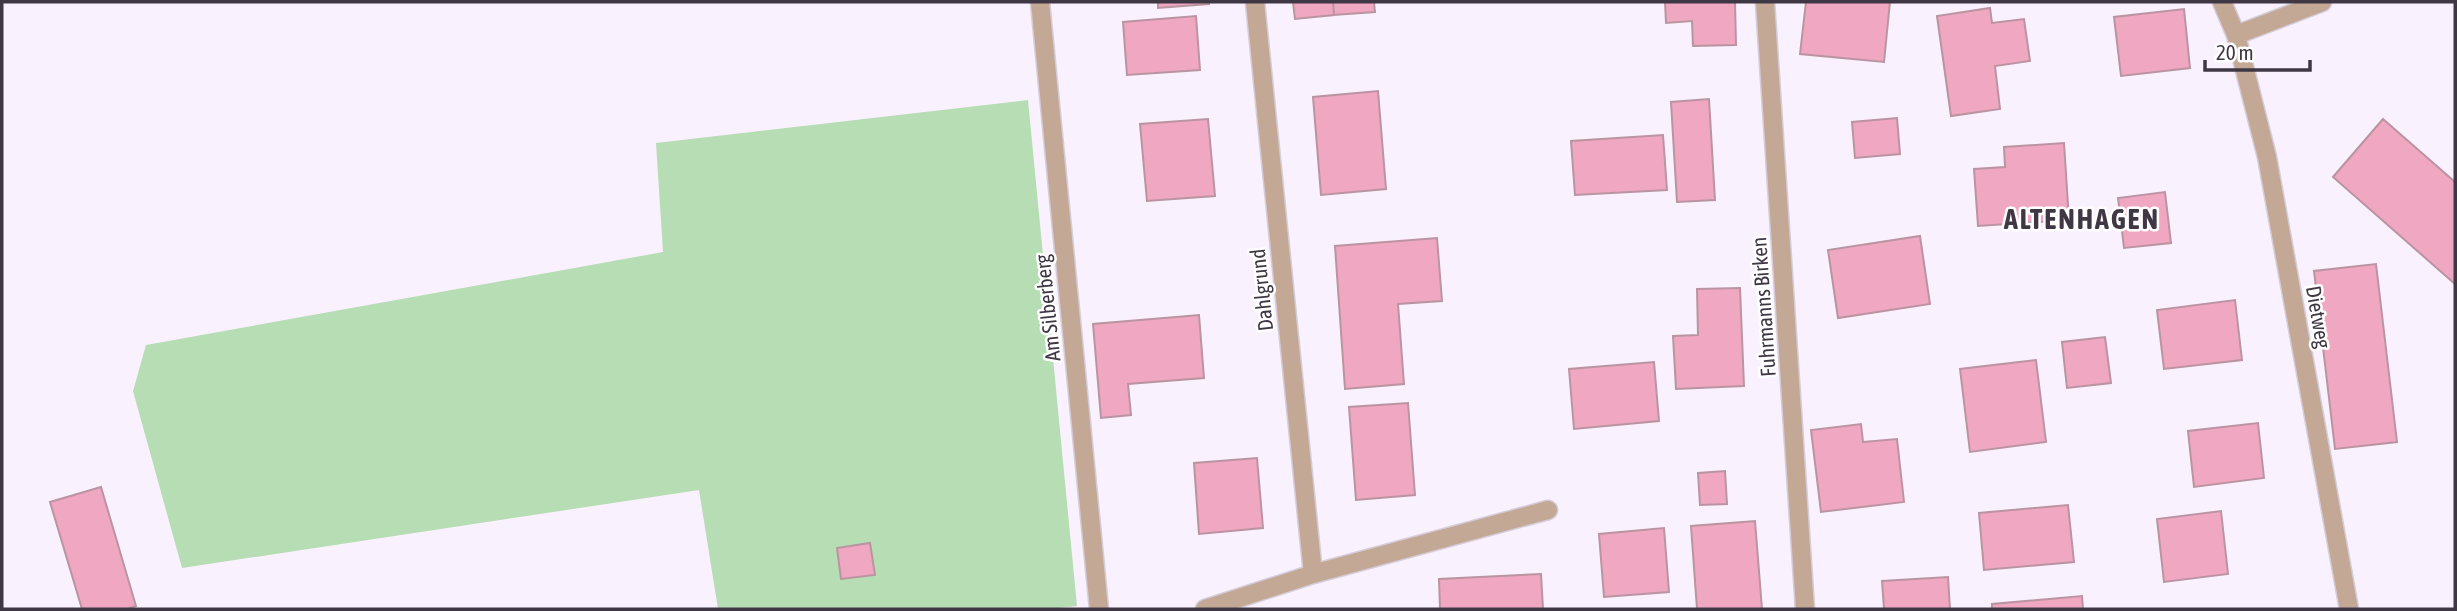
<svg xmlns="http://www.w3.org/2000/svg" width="2457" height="611" font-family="'Asap Condensed',sans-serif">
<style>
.green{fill:#b6ddb3}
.building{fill:#f0a7c1;stroke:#ba94a1;stroke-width:2}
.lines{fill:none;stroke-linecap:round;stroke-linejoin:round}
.street-casing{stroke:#d5ccd9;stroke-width:21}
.street{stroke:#c3a995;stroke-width:18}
.labels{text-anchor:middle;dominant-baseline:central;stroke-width:5;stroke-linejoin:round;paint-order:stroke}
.street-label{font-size:21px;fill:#403744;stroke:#fff}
.district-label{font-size:28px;font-weight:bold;letter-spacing:2px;fill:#403744;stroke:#fff}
</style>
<rect width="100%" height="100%" fill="#faf1fe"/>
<!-- green -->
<path class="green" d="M1028 100 1077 606 1050 609H718L699 490 182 568 133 391 146 345 663 252 656 143Z"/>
<!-- building -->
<path class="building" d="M1158 2H1209V4L1158 8Z
M1293 2H1333L1334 15 1295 19Z
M1333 2H1374L1375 12 1334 15Z
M1665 2H1735L1736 45 1693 46 1692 21 1666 23Z
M1806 2H1890L1884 62 1800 54Z
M1990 8 1992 23 2024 19 2030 61 1995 66 2000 109 1951 116 1937 16Z
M2184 9 2190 68 2121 76 2114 17Z
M1196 16 1200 70 1127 75 1123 22Z
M1378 91 1386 189 1321 195 1313 97Z
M1709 99 1715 200 1677 202 1671 102Z
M1897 118 1900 154 1855 158 1852 122Z
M1208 119 1215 196 1147 201 1140 124Z
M2383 119 2455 182V284L2333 177Z
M1663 135 1667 190 1575 195 1571 141Z
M2064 143 2069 220 1978 226 1974 169 2005 167 2004 147Z
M2165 192 2171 243 2124 248 2118 198Z
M1920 236 1930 304 1838 318 1828 250Z
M1437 238 1442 301 1398 304 1404 384 1345 389 1335 246Z
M2376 264 2397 442 2335 449 2314 271Z
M1740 288 1744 386 1676 389 1673 336 1698 335 1697 289Z
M2235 300 2242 360 2164 369 2157 310Z
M1199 315 1204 378 1128 384 1131 415 1101 418 1093 324Z
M2105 337 2111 383 2067 388 2062 342Z
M2036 360 2046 442 1970 452 1960 369Z
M1654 362 1659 421 1574 429 1569 369Z
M1408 403 1415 495 1356 500 1349 407Z
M2258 423 2264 478 2194 487 2188 431Z
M1861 424 1863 442 1897 439 1904 502 1821 512 1811 430Z
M1257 458 1263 528 1199 534 1194 463Z
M1725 471 1727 504 1700 505 1698 473Z
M101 487 136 606 127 609H82L50 502Z
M2068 505 2074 562 1984 570 1979 513Z
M2221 511 2228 574 2164 582 2157 519Z
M1755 521 1762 609H1697L1691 526Z
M1664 528 1669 592 1604 597 1599 534Z
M870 543 875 575 841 579 837 548Z
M1541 574 1543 609H1440L1439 579Z
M1948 577 1950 609H1884L1882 581Z
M2082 596 2083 609H1992V604Z"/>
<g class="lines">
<defs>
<path id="street" d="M1040 2 1099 609
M1255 2 1313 574
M1765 2 1805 609
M2222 2 2236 35 2267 157 2349 609
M2236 35 2322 2
M1205 609 1313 574 1548 510"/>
</defs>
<!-- street casing -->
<use href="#street" class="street-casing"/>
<!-- street -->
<use href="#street" class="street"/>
</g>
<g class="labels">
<!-- street labels -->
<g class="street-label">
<text transform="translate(1261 290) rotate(-96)">Dahlgrund</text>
<text transform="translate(1763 307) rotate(-94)">Fuhrmanns Birken</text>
<text transform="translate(1047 308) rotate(-96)">Am Silberberg</text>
<text transform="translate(2319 317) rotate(80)">Dietweg</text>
</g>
<!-- district labels -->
<g class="district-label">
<text x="2082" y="219">ALTENHAGEN</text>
</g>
</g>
<!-- border -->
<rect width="2457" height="611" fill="none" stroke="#403744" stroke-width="7"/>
<!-- scale -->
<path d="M2205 60v10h105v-10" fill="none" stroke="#403744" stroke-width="3.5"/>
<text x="2216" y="60" font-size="21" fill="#403744" stroke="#ffffff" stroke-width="5" paint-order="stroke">20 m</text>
</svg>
